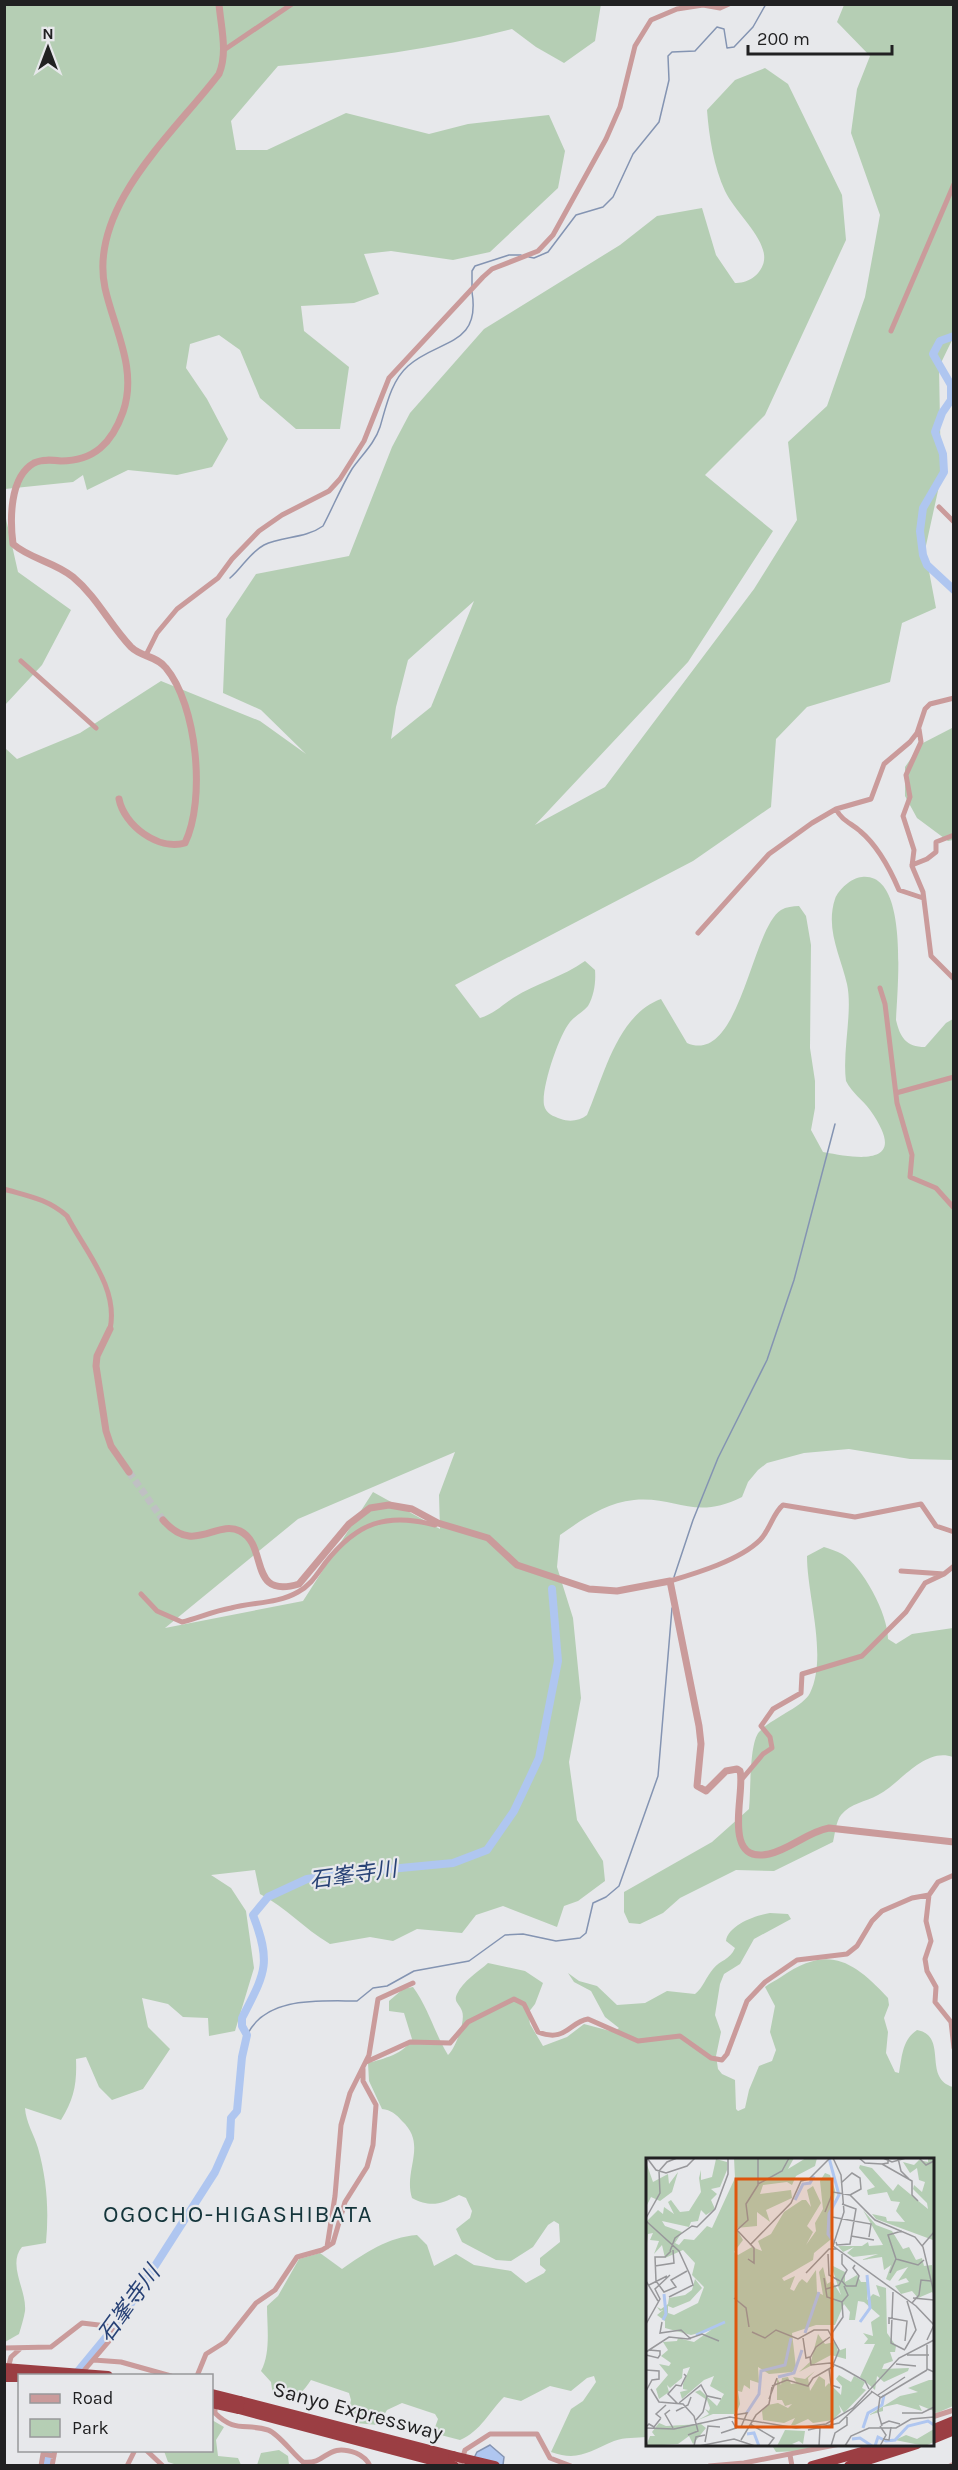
<svg xmlns="http://www.w3.org/2000/svg" width="958" height="2470" font-family="Karla,'Noto Sans JP',sans-serif">
<style>
.green{fill:#b5ceb4;fill-rule:evenodd}
.water{fill:#afc6f0;stroke:#8494b2;stroke-width:1.5}
.lines{fill:none;stroke-linecap:round;stroke-linejoin:round}
.stream{stroke:#8494b2;stroke-width:1.5}
.river{stroke:#afc6f0;stroke-width:8}
.tertiary-tunnel{stroke:#bfc0c3;stroke-width:7;stroke-dasharray:7 3.5;stroke-linecap:butt}
.minor{stroke:#ca9b9b;stroke-width:5}
.tertiary{stroke:#ca9b9b;stroke-width:7}
.motorway{stroke:#9b3e43;stroke-width:10}
.motorway-bridge{stroke:#9b3e43;stroke-width:10}
.labels{text-anchor:middle;dominant-baseline:central;stroke-width:4.5;stroke-linejoin:round;paint-order:stroke}
.street-label{font-size:21px;fill:#212122;stroke:#e7e8eb}
.water-label{font-size:22px;font-style:italic;fill:#284276;stroke:#e7e8eb}
.quarter-label{font-size:24px;letter-spacing:1.5px;fill:#14353b;stroke:#e7e8eb}
.inset-river{fill:none;stroke:#afc6f0;stroke-width:3}
.inset-road{fill:none;stroke:#98989b;stroke-width:1.5}
.view{fill:#de560d;fill-opacity:0.15;stroke:#de560d;stroke-width:3}
.inset-edge{fill:none;stroke:#212122;stroke-width:3}
</style>
<rect width="100%" height="100%" fill="#e7e8eb"/>
<!-- green -->
<path class="green" d="M601 4 595 41 564 63 536 47 512 29C435 49 358 59 278 66L231 121 236 150H267L346 113 429 134 468 124 549 115 565 151 558 188 490 252 453 260 391 251 364 254 379 294 354 303 301 306 304 331 349 367 340 429H296L260 398 240 350 219 335 190 344 186 368 207 399 228 439 212 467 177 475 128 470 87 490 83 475 73 482 5 489 4 5Z
M844 5H953L954 336 939 367 941 477 925 550 936 608 902 623 890 682 807 707 776 739 771 807 693 861 455 985 480 1018C494 1014 501 1006 513 998 536 983 563 977 585 961L595 970C596 982 594 996 588 1006 583 1012 575 1016 570 1022 559 1035 541 1088 544 1105 546 1114 553 1116 561 1119 569 1122 580 1121 587 1115 604 1076 617 1015 661 999L687 1043C740 1066 751 929 781 910 786 907 793 906 799 906L806 916 811 945 810 1048 815 1081V1108L811 1130 823 1152C864 1160 909 1165 870 1110 862 1099 852 1093 846 1081 842 1051 853 1012 847 984 841 957 825 929 835 899 839 889 851 878 862 877 910 872 897 991 896 1020 900 1037 906 1047 925 1047L946 1023 953 1019V1460L910 1459 849 1449 804 1453 767 1463 758 1470 748 1482 742 1497C695 1521 676 1496 634 1500 605 1503 583 1519 560 1535L557 1567 573 1618 581 1698 569 1762 577 1820 603 1861 605 1881 578 1901 564 1906 557 1927 503 1906 476 1915 462 1933 417 1929 393 1941 370 1937 330 1944C303 1928 287 1908 260 1894L255 1870 211 1875 231 1888 246 1911 254 1968 235 2031 209 2036 208 2018 183 2017 168 2004 142 1998 148 2027 170 2049 143 2089 112 2100 99 2087 86 2057 76 2059C77 2084 74 2099 61 2120L25 2108C26 2123 34 2134 38 2148 47 2180 49 2210 46 2243L22 2247C7 2265 27 2290 25 2311 24 2318 21 2327 19 2334L5 2342V748L17 759 80 733 161 681 260 721 306 754 261 710 223 693 226 619 256 574 349 556 392 447 410 413 484 329 620 245 657 216 702 208 716 255 735 283C752 284 769 268 763 250 758 231 734 210 725 191 714 167 709 137 707 110L735 80 765 68 788 84 842 195 846 240 765 415 705 475 773 531 688 662 535 825 605 787 754 589 797 520 788 442 827 406 865 297 880 215 851 133 857 89 870 56 837 22ZM474 601 431 707 391 739 396 707 408 660ZM455 1452 439 1495 440 1529 373 1492 303 1601 165 1628 298 1519Z
M4 510 18 572 71 610 42 665 5 705Z
M952 728 953 840 948 841 917 818 905 796V767L921 744Z
M824 1547C830 1549 837 1551 842 1554 863 1567 888 1614 888 1639L896 1644 912 1634 953 1628V1757C924 1747 900 1784 878 1795 865 1802 851 1803 841 1815 836 1821 835 1834 833 1842L774 1871 736 1870 680 1898 663 1913 640 1924 629 1923 624 1912V1892L712 1842 749 1809C751 1792 749 1744 759 1732 770 1719 803 1707 810 1693 828 1656 807 1596 807 1556Z
M770 1913 788 1914 791 1919 754 1939 740 1964 724 1974 720 1984 715 2015 721 2032 716 2056 718 2069 722 2074 735 2080 736 2109 738 2111 745 2108 749 2090 759 2066 772 2061 776 2050 770 2032 775 2006 765 1987C770 1983 775 1981 781 1977 827 1945 852 1959 888 1998L889 2005 884 2018 888 2032 886 2053 895 2072 899 2073C902 2057 902 2040 917 2030 949 2036 922 2078 953 2087V2406L937 2413 933 2412 932 2160H648L647 2437C636 2438 625 2437 614 2441 589 2451 579 2462 551 2452L571 2409 583 2401 596 2382 594 2376 587 2378 571 2391 550 2386 521 2401 504 2397C489 2412 481 2431 460 2440L433 2433 438 2419 435 2414 402 2403 387 2410 378 2425 356 2423 348 2414 351 2400 349 2393 311 2380C302 2394 290 2405 273 2396L271 2382 261 2371C271 2353 267 2326 267 2306L278 2296 299 2259 320 2253 342 2269C365 2253 388 2237 417 2235L427 2245 434 2266 456 2254 474 2265 511 2271 526 2283 544 2273 546 2270 540 2265V2258L560 2242 559 2224 554 2221 548 2225 533 2247 511 2261 496 2260 462 2242 456 2229 470 2218 472 2211 466 2198 459 2195C441 2204 431 2208 412 2198 403 2170 428 2145 402 2121 396 2114 391 2110 382 2109L369 2081 368 2063C383 2059 404 2054 412 2039L404 2013 389 2011V2001L403 1989 413 1987C429 2009 434 2032 448 2055 455 2049 466 2021 462 2011 460 2004 453 2002 457 1994 463 1981 478 1972 488 1963L525 1971 543 1983 535 2004 528 2013 530 2024 543 2046 567 2037 584 2024 614 2032 619 2028 605 2017 591 1991 574 1982 568 1973 579 1981 597 1986 617 2005 645 2003 667 1991 695 1994C703 1988 706 1977 713 1969 720 1960 730 1960 735 1948L726 1941C728 1925 756 1915 770 1913Z
M212 2420 224 2427 216 2440 218 2456 238 2458 241 2465H177L168 2462 164 2451 212 2450Z
M759 2444 828 2445 799 2451 776 2452 773 2447Z
M279 2450 288 2456 289 2465H257L261 2453Z"/>
<!-- water -->
<path class="water" d="M490 2445 504 2457 503 2465 470 2466 477 2452Z"/>
<g class="lines">
<!-- stream -->
<path class="stream" d="M529 257 534 258 548 252 576 215 603 207 613 197 633 154 659 122 669 80 668 56 672 52 695 51 717 27 724 29 727 48 734 47 753 27 766 4
M472 287V271L475 266 509 255H521
M230 578C243 567 249 553 264 545 282 536 305 539 323 526 333 507 341 487 352 469 361 456 375 443 380 427 386 407 391 381 408 366 438 339 481 347 472 292
M674 1577 693 1520 718 1458 767 1360 794 1280 835 1124
M247 2035C266 1996 320 2001 357 2001L373 1988 387 1986 414 1971 469 1961 505 1935 523 1934 556 1941 580 1938 586 1933 593 1903 606 1897 619 1886 658 1776 672 1608"/>
<!-- river -->
<path class="river" d="M954 336 940 341 933 354 951 385V400L942 413 935 432 943 454 944 472 923 508 920 531 923 555 927 565 954 590
M74 2376 121 2319 215 2172 230 2138 231 2118 237 2111 242 2057 247 2035 242 2026V2018C265 1973 272 1964 253 1915L268 1897 307 1879 348 1873 453 1863 487 1850 514 1811 539 1758 558 1661 552 1589
M46 2466 49 2450"/>
<!-- tertiary-tunnel -->
<path class="tertiary-tunnel" d="M129 1472 163 1520"/>
<!-- minor -->
<path class="minor" d="M224 50 292 4
M891 331 954 184
M939 507 954 522
M146 655 157 633 177 609 218 578 232 559 259 531 282 515 329 491 340 479 364 441 389 378 483 277 492 269 538 251 553 235 606 139 620 107 635 46 651 20 677 9 703 5 720 8 729 4
M21 661 96 728
M919 729 921 742 906 775 910 797 903 816 914 850 912 866 923 892 931 956 954 979
M836 809C842 821 851 823 860 831 878 846 890 869 899 890L923 898
M912 865 927 859 936 852V842L954 835
M698 933 769 854 812 823 836 809 871 799 884 764 910 742 917 733 925 709 930 704 954 698
M880 988 885 1004 897 1103 912 1155 910 1177 936 1188 954 1208
M896 1093 954 1077
M4 1189C28 1196 48 1199 67 1216 85 1251 119 1288 110 1329
M901 1571 944 1574 954 1566
M670 1581C697 1573 740 1560 760 1540 770 1530 773 1513 783 1505L855 1517 921 1504 936 1526 954 1532
M141 1594 157 1611 182 1622C198 1618 214 1611 231 1608 253 1602 277 1604 298 1592 311 1585 317 1574 326 1562 357 1523 386 1512 435 1525L438 1523
M742 1779 763 1754 772 1748 770 1737 761 1726 773 1709 801 1693 802 1674 862 1656 906 1612 925 1583 944 1574
M954 1875 938 1882 929 1895 926 1921 931 1941 925 1959 927 1971 936 1987 935 2002 951 2022 954 2048
M366 2062 410 2042 450 2043 468 2022 514 1999 524 2004 538 2032C566 2043 569 2022 588 2019L638 2041 680 2036 711 2058 722 2060 727 2054 747 2001 765 1982 797 1960 847 1954 857 1946 872 1921 882 1911 912 1898 929 1895
M327 2247 335 2196 341 2125 350 2093 369 2055 378 1999 413 1983
M4 2348 51 2347 82 2323 107 2326 116 2333 81 2374
M94 2360 121 2362 171 2376
M8 2368 11 2357 21 2348
M197 2376 206 2354 225 2342 256 2303 275 2290 297 2257 322 2250 333 2243 345 2202 367 2167 373 2145 376 2105 363 2081V2069
M215 2403V2413C235 2433 245 2423 268 2430 278 2433 293 2454 303 2462 328 2465 325 2442 356 2453 363 2456 367 2459 370 2466
M932 2417 954 2410
M146 2450 163 2466
M790 2455 792 2466
M41 2466 43 2454 54 2456
M52 2466 55 2450
M127 2466 135 2450
M460 2466 465 2450 490 2434H537L550 2458 571 2466
M709 2466 744 2463 840 2444
M950 2466 954 2464"/>
<!-- tertiary -->
<path class="tertiary" d="M119 799C124 825 158 851 185 843 206 800 197 705 166 668 157 656 141 657 131 647 110 625 97 597 73 577 55 562 30 559 13 544 10 521 9 477 34 463 42 459 52 460 61 461 94 461 112 443 123 412 138 369 114 329 105 288 88 207 174 133 219 74 228 52 221 28 219 4
M110 1329 97 1356 96 1366 106 1431 111 1446 129 1472
M163 1520C194 1556 216 1519 240 1531 269 1545 247 1600 299 1584L349 1524 370 1508 389 1505 412 1509 438 1523 488 1538 517 1565 589 1589 617 1591 670 1581 699 1726 701 1744 697 1786 706 1791 726 1771 737 1769 740 1771C746 1790 720 1865 769 1854 791 1849 807 1832 829 1828L954 1842"/>
<!-- motorway -->
<path class="motorway" d="M240 2401 453 2456
M239 2409 454 2466
M932 2430 954 2421
M932 2439 954 2430
M812 2466 890 2444
M849 2466 917 2444"/>
<!-- motorway-bridge -->
<path class="motorway-bridge" d="M4 2368 108 2376
M4 2377H20
M212 2394 240 2401
M212 2403 239 2409
M453 2456 495 2466"/>
</g>
<g class="labels">
<!-- street labels -->
<g class="street-label">
<text transform="translate(358 2411) rotate(15)">Sanyo Expressway</text>
</g>
<!-- water labels -->
<g class="water-label">
<text transform="translate(353 1875) rotate(-8)">石峯寺川</text>
<text transform="translate(129 2304) rotate(-54)">石峯寺川</text>
</g>
<!-- quarter labels -->
<g class="quarter-label">
<text x="238" y="2214">OGOCHO-HIGASHIBATA</text>
</g>
</g>
<!-- overview -->
<g transform="translate(646 2158)">
<rect width="288" height="288" fill="#e7e8eb"/>
<path d="M88 0H148L142 11 160 0H171L169 8 150 18 146 27 141 24 117 27 114 36 145 32 146 40 120 52 124 64 111 54V68L90 70 97 82 88 94 92 97 106 89 116 93 112 83 125 76 138 54 156 42H160L165 49 161 32 167 28 175 45 161 68 167 74 160 87 170 73 169 65 177 51 174 23 179 15 184 17 189 32 184 82 168 95 167 102 136 120 138 123 149 118 144 131 148 133 153 124 156 121 161 125 170 112 171 134 177 137 173 114 177 109 181 126 186 123 195 137 185 107 199 114V124L211 117 215 124H223L221 142 227 136 234 139 230 127 240 130 241 175 250 188 249 194H244L247 203 238 206 236 211 263 210 262 213 238 224 231 218 229 232 214 219 229 186H218L222 181 217 175 227 178 225 164 234 158 218 144 212 143 209 162H203L204 154 198 146 189 167H170L146 175 150 210 146 214 123 216 112 209 113 225 104 222V231L98 227 96 234 92 233 94 246 90 256H67L52 262 63 256 59 251 63 253 64 250 61 242 49 234 54 232 71 248 78 236 64 228 68 218 58 222 36 241 34 234 42 232 37 231V226L44 209 37 211 36 220 24 230 21 227 23 234 13 241 10 231 22 217 13 206 23 208 25 205 15 198 22 192 17 184 31 183 32 180 48 184 65 172 45 177 19 170V163L11 157 17 152 14 153 11 149 15 151 22 146 23 140 39 137 46 132 49 121 56 130 44 143 27 150 22 148V155L28 157 52 145 58 129 46 117 49 105 37 92 19 100 16 87 8 96 13 83 4 82 7 75 2 76 0 95V64L12 52 17 56 18 49 28 56 22 44 25 42 34 54 43 53 55 34 53 20 55 12V22L66 19 70 1 81 4V12L74 29 65 31 71 36 65 42 69 51 60 57 55 52 52 63 45 64 43 69 16 63 19 68 36 74 29 85 33 87 38 81 48 82 61 68 66 70 89 20ZM282 0H288L287 82 230 61 226 56 240 59 241 63 259 64 250 53 254 44 245 43 241 34 222 37 221 32 229 29 213 10 214 7 226 10 247 33 252 26 282 51 281 45 267 31 268 27 276 34 279 24 273 22 271 10 264 15 257 4 268 7 273 2 282 4ZM0 4 7 24 22 16 23 26 32 14 26 34 14 43 5 39 0 49ZM217 52 230 67 246 73 257 91 263 89 270 102 276 100 278 108 286 107 288 137 286 134 272 140 266 133 255 136 249 128 263 124 260 120 252 123 262 109 251 113 244 123 240 121 245 107 238 112 236 99 215 102 232 96 207 99 201 95 208 89 197 94 192 88H216L222 84 223 88 237 87ZM172 176 179 186 189 184 192 193 200 190V201L185 197 153 214 165 203ZM169 213 162 220 164 233 173 218 179 222V229L183 225 195 237 196 228 190 221 193 217 205 224 208 218 219 224 216 230 220 232 198 255 193 247 195 254 187 262 167 265 162 261 149 267H145L149 260 138 265 117 262 116 253 122 247 132 245 142 250 146 246 139 248 136 242H131V220L135 227 136 220 142 219 145 226 151 225 147 219 159 221ZM283 222H288V253L273 247 276 253 251 246 237 249V253L223 257 254 238 272 234 262 230ZM13 265 20 268 55 266 60 270 47 286 43 278 32 286 0 288 4 278H9L6 274ZM288 271V284L279 288 249 282 260 277 271 281ZM139 272 159 273 157 286 153 283 146 286 153 288H131Z" fill="#b5ceb4"/>
<path class="inset-river" d="M183 0 193 37 183 56 182 76 188 84M149 42 157 26 164 25 168 18M17 162 20 156 18 136M214 164 224 150 221 117M159 175 173 134M50 177 79 164M132 219 148 215 156 192M100 256 113 236 115 213 139 207 145 180M217 270 222 255 236 247 238 237M101 276 108 275 113 288M206 281 214 280 226 288M229 288 232 279 240 283 249 282 262 268 282 263 288 267"/>
<path class="inset-road" d="M1 0 10 12 20 15 41 8 49 0M187 0 195 17 198 54 187 88 270 148 288 167 281 182M213 0 219 5 236 6 242 5V0M237 0 246 4 260 0M252 0 255 13 263 21M273 0 280 7 288 3M236 6 266 23V37L272 43M195 25 206 15 214 20 215 31 204 37M112 26 136 13 143 0M179 54 187 34 204 37 229 62 269 79 277 89 288 135M186 59 225 66 223 79M0 60 14 35 13 13 21 4 31 0M0 63 33 93 44 117 47 127 23 139M205 78 228 82M190 84 191 87 204 86 210 51 196 46M104 87 145 45 155 23 163 21 184 0M276 88 288 74M24 93 29 80 46 68 51 69 69 51 82 16V0M25 93 19 99H9L10 123 18 134 30 129 25 122 41 113M182 96 183 117 194 123M102 101 108 105V90L91 72 102 62 100 46 112 27V0M250 101 242 77 256 73M9 108 28 105 27 92M160 115 183 91H191M244 115 250 101 272 107 278 102M178 120 181 139 196 144M0 123 12 143M196 123 200 128H210L213 118 207 110 209 107M3 127 21 118M180 131 193 127 201 112 196 106V96M247 134 245 185 259 192M88 140 100 150 103 169M267 140 288 142M196 144 202 137 198 128M266 145 273 137 275 122 285 123M16 164 14 175 35 172 45 181M0 166 14 141 9 131 24 117M243 166V160L261 163 259 183M106 174 119 180 130 172 152 181 168 172H182L193 192 187 207M186 175 197 159 196 144M157 180 160 200 164 199 165 207 184 205 196 210 219 223 223 231M281 187V211L288 214M259 191 270 172 261 143M0 194 23 179 42 181 56 176 73 183M0 197 12 200 14 197V193L3 192M261 197H283M164 200 170 189 184 179M250 206 270 208M183 211 185 227 194 230M0 212 13 213V221L6 222 0 233M126 228 141 222 162 228 167 220 188 208M5 231 13 244 37 246 48 258 52 273 42 277M225 233 234 239 232 254 236 268M232 237 259 219M234 240 281 212M123 241 131 220M33 245 55 227 61 238M32 246 22 236 30 227 35 228 40 218 38 216M24 252 19 256 27 270M30 253 42 247 45 239M256 255H276L288 249M88 257 101 255 95 269M15 260 10 256 20 247M50 262 57 254 61 238 75 241M104 266 128 280 122 288M236 266 243 263 254 266M234 268 240 277 234 288M0 269 3 266 8 269 15 260M0 270 28 271 84 259 150 270 180 266 207 250 253 200 288 182M162 272 193 265 226 234M75 275 90 270 86 263M237 281 243 282 245 269M95 282 110 257 123 246 126 229M59 284 62 268 74 269M48 288 50 279 59 277M53 288 88 281 109 288M173 288 174 270M185 288 189 275 201 267V259M199 288 205 278 223 270H250L265 261 288 259"/>
<path class="view" d="M90 21H186V269H90Z"/>
<rect width="288" height="288" class="inset-edge"/>
</g>
<!-- border -->
<rect width="958" height="2470" fill="none" stroke="#212122" stroke-width="12"/>
<!-- legend -->
<rect x="18" y="2374" width="195" height="78" fill="#e7e8eb" stroke="#98989b" stroke-width="1.5"/>
<rect x="30" y="2394" width="30" height="9" fill="#ca9b9b" stroke="#98989b" stroke-width="1.5"/>
<text x="72" y="2404" font-size="18" fill="#212122">Road</text>
<rect x="30" y="2419" width="30" height="18" fill="#b5ceb4" stroke="#98989b" stroke-width="1.5"/>
<text x="72" y="2434" font-size="18" fill="#212122">Park</text>
<!-- north arrow -->
<g transform="translate(48 48)" stroke="#e7e8eb" stroke-width="4.5" paint-order="stroke">
<path d="M0-4.5L10 22L0 15L-10 22Z" fill="#212122"/>
<text y="-9" font-size="16" font-weight="bold" text-anchor="middle" fill="#212122">N</text>
</g>
<!-- scale -->
<path d="M748 45v9h144v-9" fill="none" stroke="#212122" stroke-width="3"/>
<text x="757" y="45" font-size="18" fill="#212122" stroke="#e7e8eb" stroke-width="4.5" paint-order="stroke">200 m</text>
</svg>
